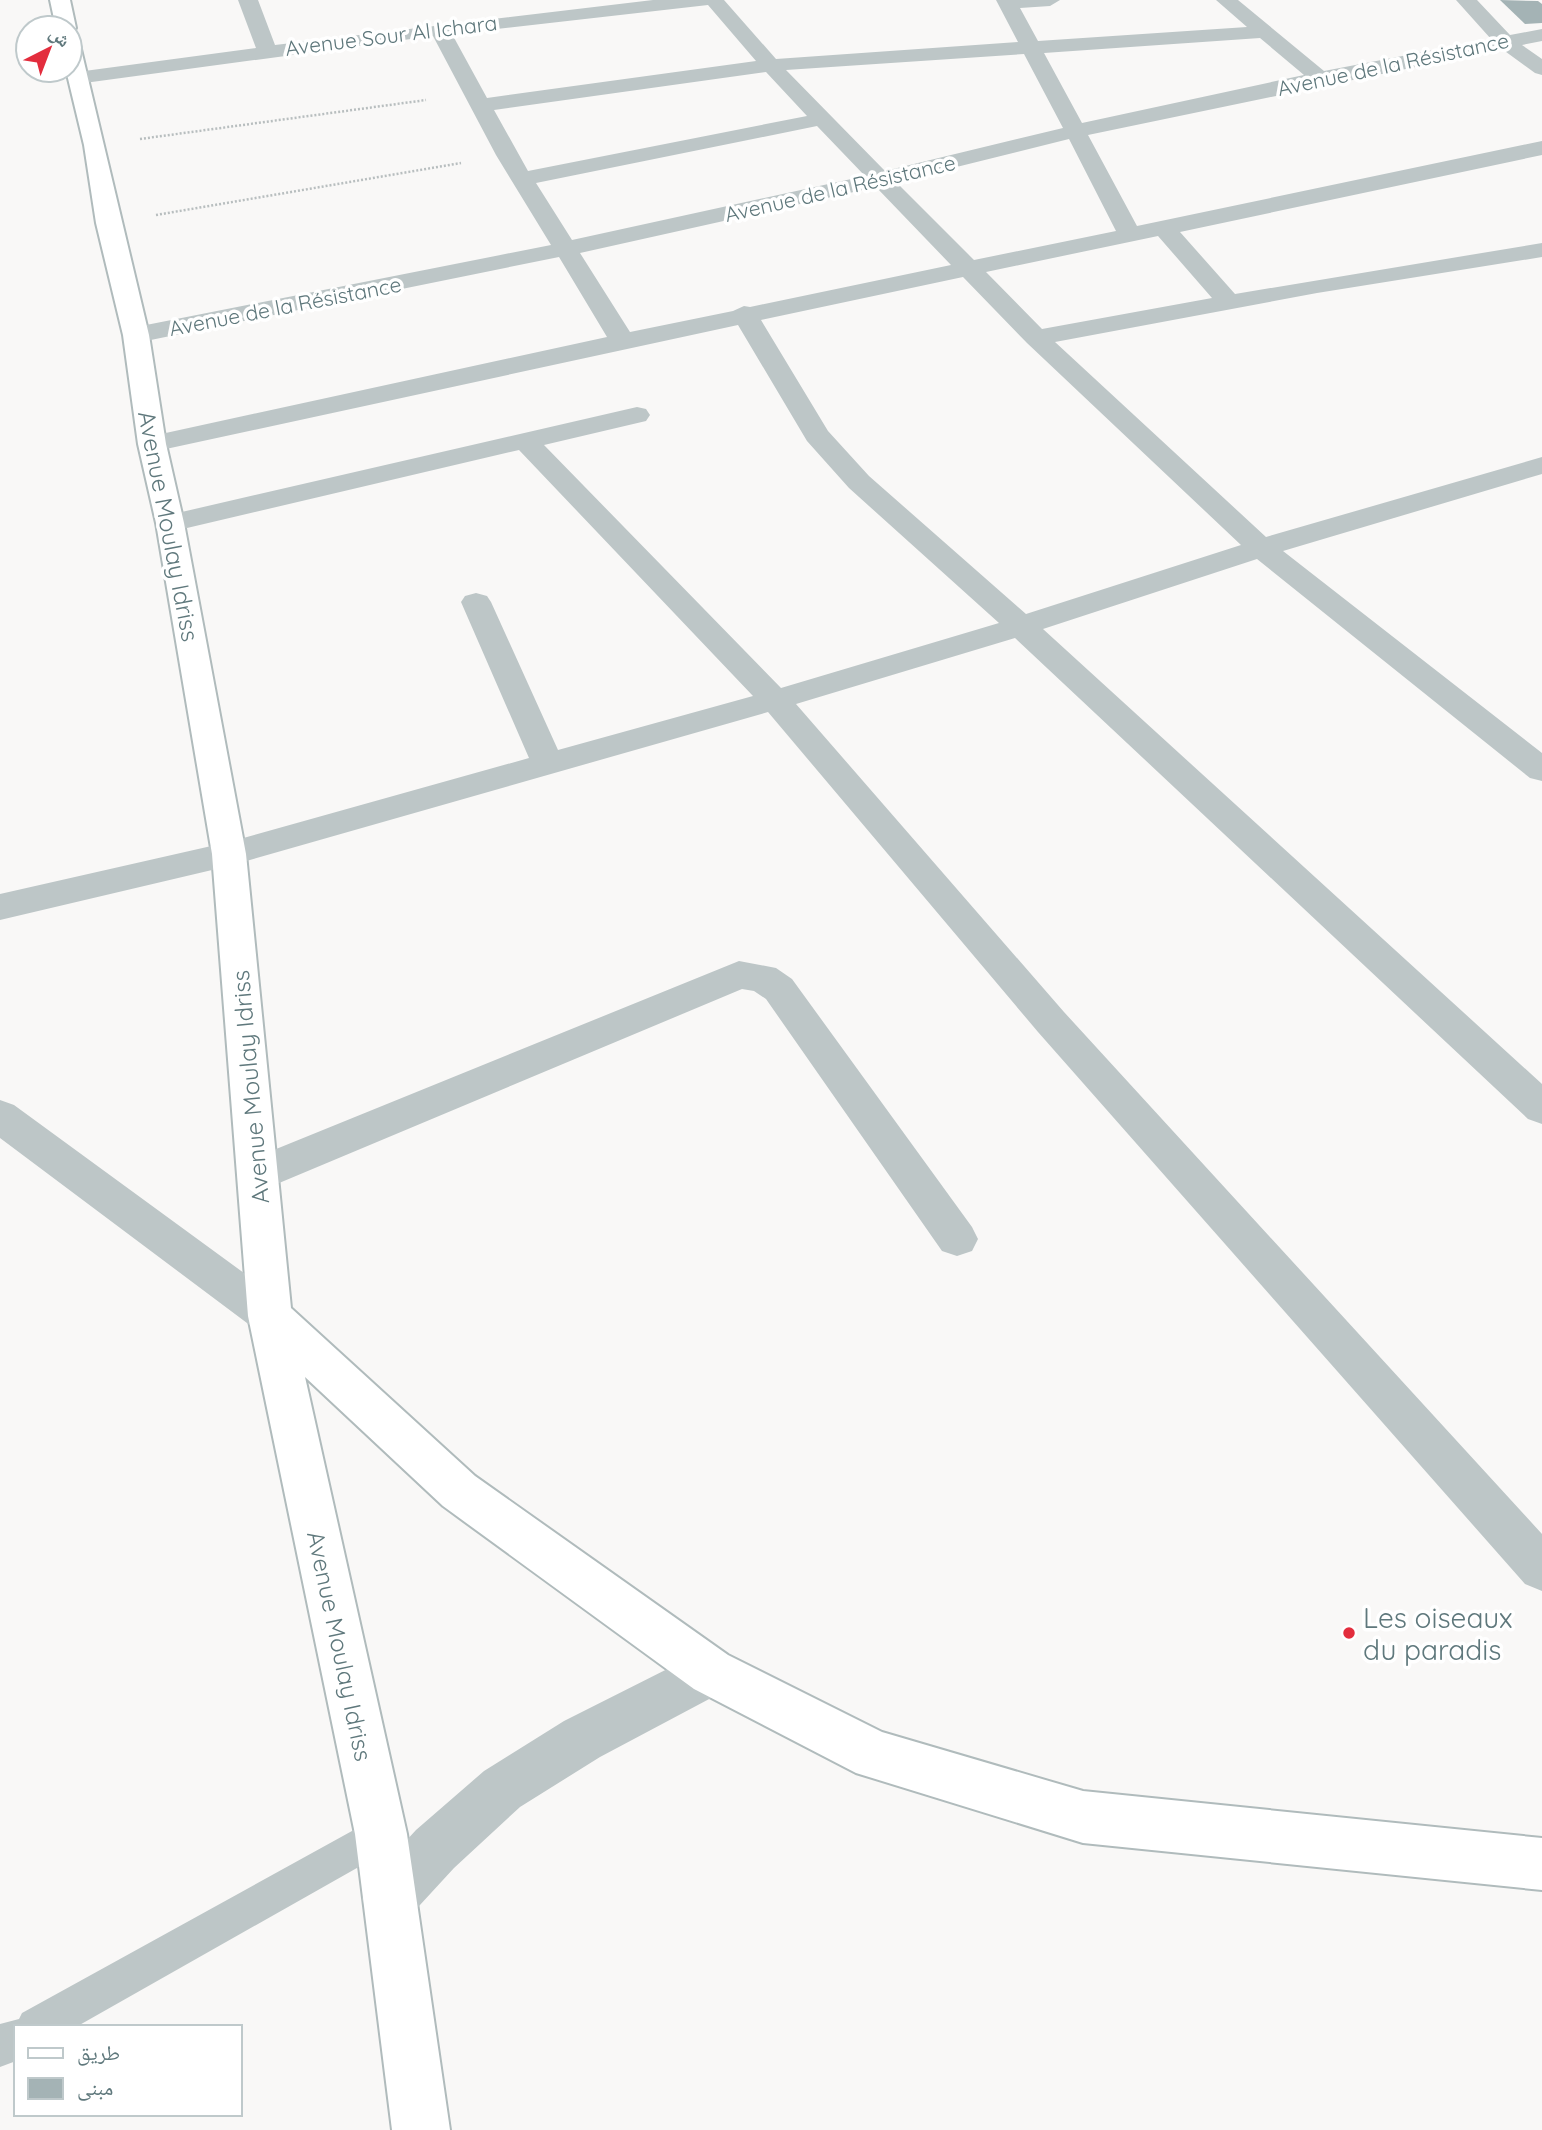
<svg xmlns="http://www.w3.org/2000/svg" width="1542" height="2130" font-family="Quicksand,'Noto Naskh Arabic',sans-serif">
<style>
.building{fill:#a4b3b5}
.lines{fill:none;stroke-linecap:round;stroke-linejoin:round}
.secondary-casing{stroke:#b0bbbc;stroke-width:4}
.path{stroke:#b8bebf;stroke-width:2.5;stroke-dasharray:2 2;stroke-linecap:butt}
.lane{fill:#bdc6c7;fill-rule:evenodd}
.street{fill:#bdc6c7;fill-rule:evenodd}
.secondary{fill:#fff;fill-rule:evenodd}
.poi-dot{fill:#e32d3d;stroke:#fff;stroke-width:2.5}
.labels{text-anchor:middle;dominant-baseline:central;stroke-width:7;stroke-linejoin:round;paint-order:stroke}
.far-street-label{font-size:21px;fill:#5f787c;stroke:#fff}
.street-label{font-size:24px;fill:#5f787c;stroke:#fff}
.near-poi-label{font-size:28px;fill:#5f787c;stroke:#fff;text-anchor:start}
</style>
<rect width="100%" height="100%" fill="#f9f8f7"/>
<!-- building -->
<path class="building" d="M1500 0 1538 1 1542 4V23L1525 24Z"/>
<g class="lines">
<defs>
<path id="secondary" d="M50 0H70L76 28 73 32 70 33V28H56Z
M70 39 80 45 149 335 166 444 184 523 246 854 291 1308 475 1476 728 1655 882 1732 1083 1791 1542 1838V1890L1083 1843 856 1773 694 1689 443 1506 305 1377 407 1834 450 2130H392L355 1834 248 1316 212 854 156 523 138 444 123 335 96 223 84 145 66 70H70Z"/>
</defs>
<!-- secondary casing -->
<use href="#secondary" class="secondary-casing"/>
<!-- path -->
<path class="path" d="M140 139 426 100
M156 215 461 163"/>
<!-- lane -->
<path class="lane" d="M381 1815 394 1821 400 1834 394 1847 76 2027H16V2061L0 2067V2024L19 2019 22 2013Z"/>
<!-- street -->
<path class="street" d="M238 0H258L275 45 653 0H724L776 59 1018 42 996 0H1060L1050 6 1020 8 1038 41 1247 27 1216 0H1238L1324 71 1491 39 1456 0H1477L1510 35 1542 29V41L1522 45 1542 59V75L1535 73 1502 49 1088 135 1137 226 1542 141V155L1180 232 1235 294 1542 243V257L1317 293 1055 342 1266 537 1542 457V474L1283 551 1542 753V781L1530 778 1257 559 1043 629 1542 1084V1124L1528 1119 1015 638 796 704 1064 1012 1542 1534V1591L1525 1584 1038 1032 768 712 229 866 0 920V894L229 842 529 758 461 602 465 596 476 593 487 596 491 602 558 750 753 696 519 450 170 532 160 529 156 523 160 517 637 407 646 409 650 415 646 421 544 445 781 688 999 623 849 488 807 441 738 325 152 452 142 450 138 444 142 438 152 436 607 337 559 257 136 343 127 340 123 335 127 330 136 327 551 245 496 155 433 36 77 84 67 78 77 72 256 48ZM708 5 756 61 487 98 452 34ZM1260 38 1304 75 1082 123 1044 53ZM1024 54 1063 128 885 171 786 70ZM766 72 807 116 528 171 494 110ZM817 126 865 176 572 240 536 183ZM1069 139 1116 231 974 260 896 182ZM876 187 951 265 750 307 744 306 733 311 630 332 580 253ZM1158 236 1212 298 1042 329 986 272ZM963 277 1027 343 1241 545 1026 614 869 476 828 431 761 320Z
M739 961 776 968 792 979 972 1227 978 1239 972 1251 957 1256 942 1251 766 999 754 991 742 989 272 1186 258 1191 244 1186 238 1174 244 1162Z
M0 1100 14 1105 285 1303 292 1316 285 1329 270 1335 255 1329 0 1138Z
M711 1647 728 1655 736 1672 728 1689 600 1757 520 1807 454 1868 408 1918 389 1926 370 1918 362 1899 370 1880 416 1830 484 1771 564 1721Z"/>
<!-- secondary -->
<use href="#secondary" class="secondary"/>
</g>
<!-- markers -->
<circle class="poi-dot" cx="1349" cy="1633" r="7"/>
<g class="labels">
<!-- far-street labels -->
<g class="far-street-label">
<text transform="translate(391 35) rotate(-7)">Avenue Sour Al Ichara</text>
<text transform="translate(1393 64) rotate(-12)">Avenue de la Résistance</text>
<text transform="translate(840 188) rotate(-13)">Avenue de la Résistance</text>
<text transform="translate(285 306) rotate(-11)">Avenue de la Résistance</text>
</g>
<!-- street labels -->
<g class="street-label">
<text transform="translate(169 526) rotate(79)">Avenue Moulay Idriss</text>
<text transform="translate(250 1087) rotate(-95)">Avenue Moulay Idriss</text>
<text transform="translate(340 1646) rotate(78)">Avenue Moulay Idriss</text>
</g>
<!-- near-poi labels -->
<g class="near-poi-label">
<text x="1363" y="1617">Les oiseaux<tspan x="1363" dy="32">du paradis</tspan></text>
</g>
</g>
<!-- legend -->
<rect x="14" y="2025" width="228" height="91" fill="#ffffff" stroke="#bfc9cb" stroke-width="2"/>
<rect x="28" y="2048" width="35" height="10" fill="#ffffff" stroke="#bfc9cb" stroke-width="2"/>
<text x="77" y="2060" font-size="21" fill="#5f787c">طريق</text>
<rect x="28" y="2078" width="35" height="21" fill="#a4b3b5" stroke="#bfc9cb" stroke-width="2"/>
<text x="77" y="2095" font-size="21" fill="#5f787c">مبنى</text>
<!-- north arrow -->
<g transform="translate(49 49) rotate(42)"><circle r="33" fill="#ffffff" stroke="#bfc9cb" stroke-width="2"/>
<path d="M0-5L12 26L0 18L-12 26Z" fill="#e32d3d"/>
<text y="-10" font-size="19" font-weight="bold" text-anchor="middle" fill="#5f787c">ش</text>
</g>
</svg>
